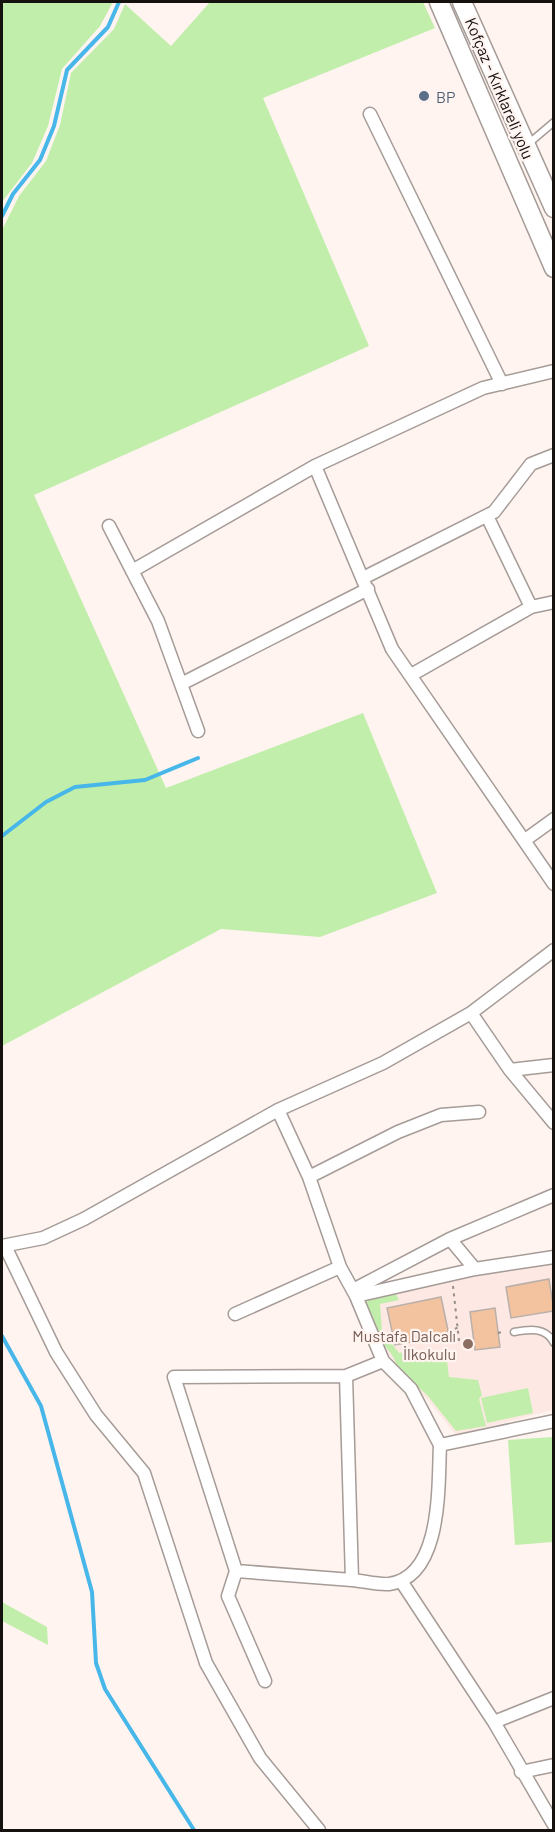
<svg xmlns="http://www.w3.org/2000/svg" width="555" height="1832" font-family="Barlow,sans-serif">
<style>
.education{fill:#fde8e3}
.green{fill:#c2eeab}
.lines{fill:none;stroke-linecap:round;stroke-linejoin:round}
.stream{stroke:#47b7e9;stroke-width:4}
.building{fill:#f3c29f;stroke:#b9b0ab;stroke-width:1.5}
.lane-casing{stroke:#a59b97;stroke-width:9}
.street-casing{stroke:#a59b97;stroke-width:15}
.secondary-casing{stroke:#a59b97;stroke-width:21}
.path{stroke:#958e8b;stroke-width:2;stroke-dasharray:3 4.5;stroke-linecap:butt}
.lane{stroke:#fff;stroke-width:6}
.street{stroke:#fff;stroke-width:12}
.secondary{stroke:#fff;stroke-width:18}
.service-dot{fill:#5c6f8a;stroke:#fff4f0;stroke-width:2}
.education-dot{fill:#8d6e63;stroke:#fff4f0;stroke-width:2}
.labels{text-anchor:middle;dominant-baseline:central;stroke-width:4.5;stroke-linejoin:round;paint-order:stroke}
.street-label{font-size:16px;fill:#14110f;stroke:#fff4f0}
.service-label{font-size:16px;fill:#4e5e75;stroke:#fff4f0;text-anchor:start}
.education-label{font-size:16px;fill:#785e54;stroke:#fff4f0;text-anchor:end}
</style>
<rect width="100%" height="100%" fill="#fff4f0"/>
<!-- education -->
<path class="education" d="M553 1261V1410L456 1435 425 1397 395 1370 394 1362 378 1339 364 1297Z"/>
<!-- green -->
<path class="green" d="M2 2H113L100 26 62 69 48 126 32 163 2 202Z
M210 2H423L435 28 263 98 369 346 34 495 166 788 363 713 437 893 320 937 221 929 2 1046V230L19 196 46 161 60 125 71 73 114 29 125 4 171 46Z
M396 1294 399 1300 380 1304 382 1331 399 1353C415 1349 430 1360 447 1360L449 1377 478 1380 482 1395 479 1399 486 1426 456 1431 427 1395 397 1369C396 1352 379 1344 372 1329 369 1322 366 1304 367 1296Z
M528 1388 533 1413 487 1423 481 1398Z
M553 1437V1542L515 1545 508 1440Z
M2 1602 47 1627 48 1645 2 1621Z"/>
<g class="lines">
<!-- stream -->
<path class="stream" d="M2 216 13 194 40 160 54 126 67 70 108 27 119 2
M2 836 46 802 75 787 145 780 198 758
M2 1336 41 1406 92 1592 96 1663 105 1689 194 1830"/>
</g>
<!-- building -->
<path class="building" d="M549 1279 554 1311 511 1318 506 1287Z
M441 1297 449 1335 395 1345 387 1308Z
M495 1308 500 1347 475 1350 470 1312Z"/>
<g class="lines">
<defs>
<path id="lane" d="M528 144 554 122
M514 1332C530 1329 546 1327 554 1343"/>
<path id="street" d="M370 114 502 384
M315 466 392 649 554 884
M109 526 158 621 198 731
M132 571 315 466 483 388 554 371
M363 578 494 512 531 464 554 455
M531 607 554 602
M411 675 531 607 487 516
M181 684 368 589
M525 840 554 819
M471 1013 510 1070 554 1123
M510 1070 554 1065
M278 1110 309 1177 340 1267 356 1296 383 1361 411 1389 440 1445 554 1421
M309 1177 398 1132 441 1115 479 1112
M450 1239 475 1269
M2 1246 43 1238 84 1219 278 1110 383 1063 471 1013 554 950
M5 1246 56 1352 96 1415 144 1473 206 1663 260 1758 319 1830
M353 1290 450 1239 554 1195
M356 1296 475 1269 554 1257
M235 1314 340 1267
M346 1376 352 1580C364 1581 378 1585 389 1584 443 1577 438 1484 440 1445
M236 1571 228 1596 265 1681
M352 1580 236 1571 174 1377 346 1376 383 1361
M401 1581 494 1722 554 1825
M494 1722 554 1698
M521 1772 554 1765"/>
<path id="secondary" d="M439 2 554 268
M462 2 554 208"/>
</defs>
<!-- lane casing -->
<use href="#lane" class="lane-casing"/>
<!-- street casing -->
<use href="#street" class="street-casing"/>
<!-- secondary casing -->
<use href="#secondary" class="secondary-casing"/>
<!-- path -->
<path class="path" d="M453 1286 459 1341
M552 1293H554
M448 1332 459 1327
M498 1333 505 1331"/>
<!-- lane -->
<use href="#lane" class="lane"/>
<!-- street -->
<use href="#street" class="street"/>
<!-- secondary -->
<use href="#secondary" class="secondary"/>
</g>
<!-- markers -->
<circle class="service-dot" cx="424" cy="96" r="6"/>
<circle class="education-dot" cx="468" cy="1344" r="6"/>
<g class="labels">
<!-- street labels -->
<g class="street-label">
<text transform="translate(500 88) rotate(67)">Kofçaz - Kırklareli yolu</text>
</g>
<!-- service labels -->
<g class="service-label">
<text x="436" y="96">BP</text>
</g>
<!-- education labels -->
<g class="education-label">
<text x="456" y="1335">Mustafa Dalcalı<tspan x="456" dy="18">İlkokulu</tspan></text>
</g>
</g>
<!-- border -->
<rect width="555" height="1832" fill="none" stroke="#14110f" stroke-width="6"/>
</svg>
